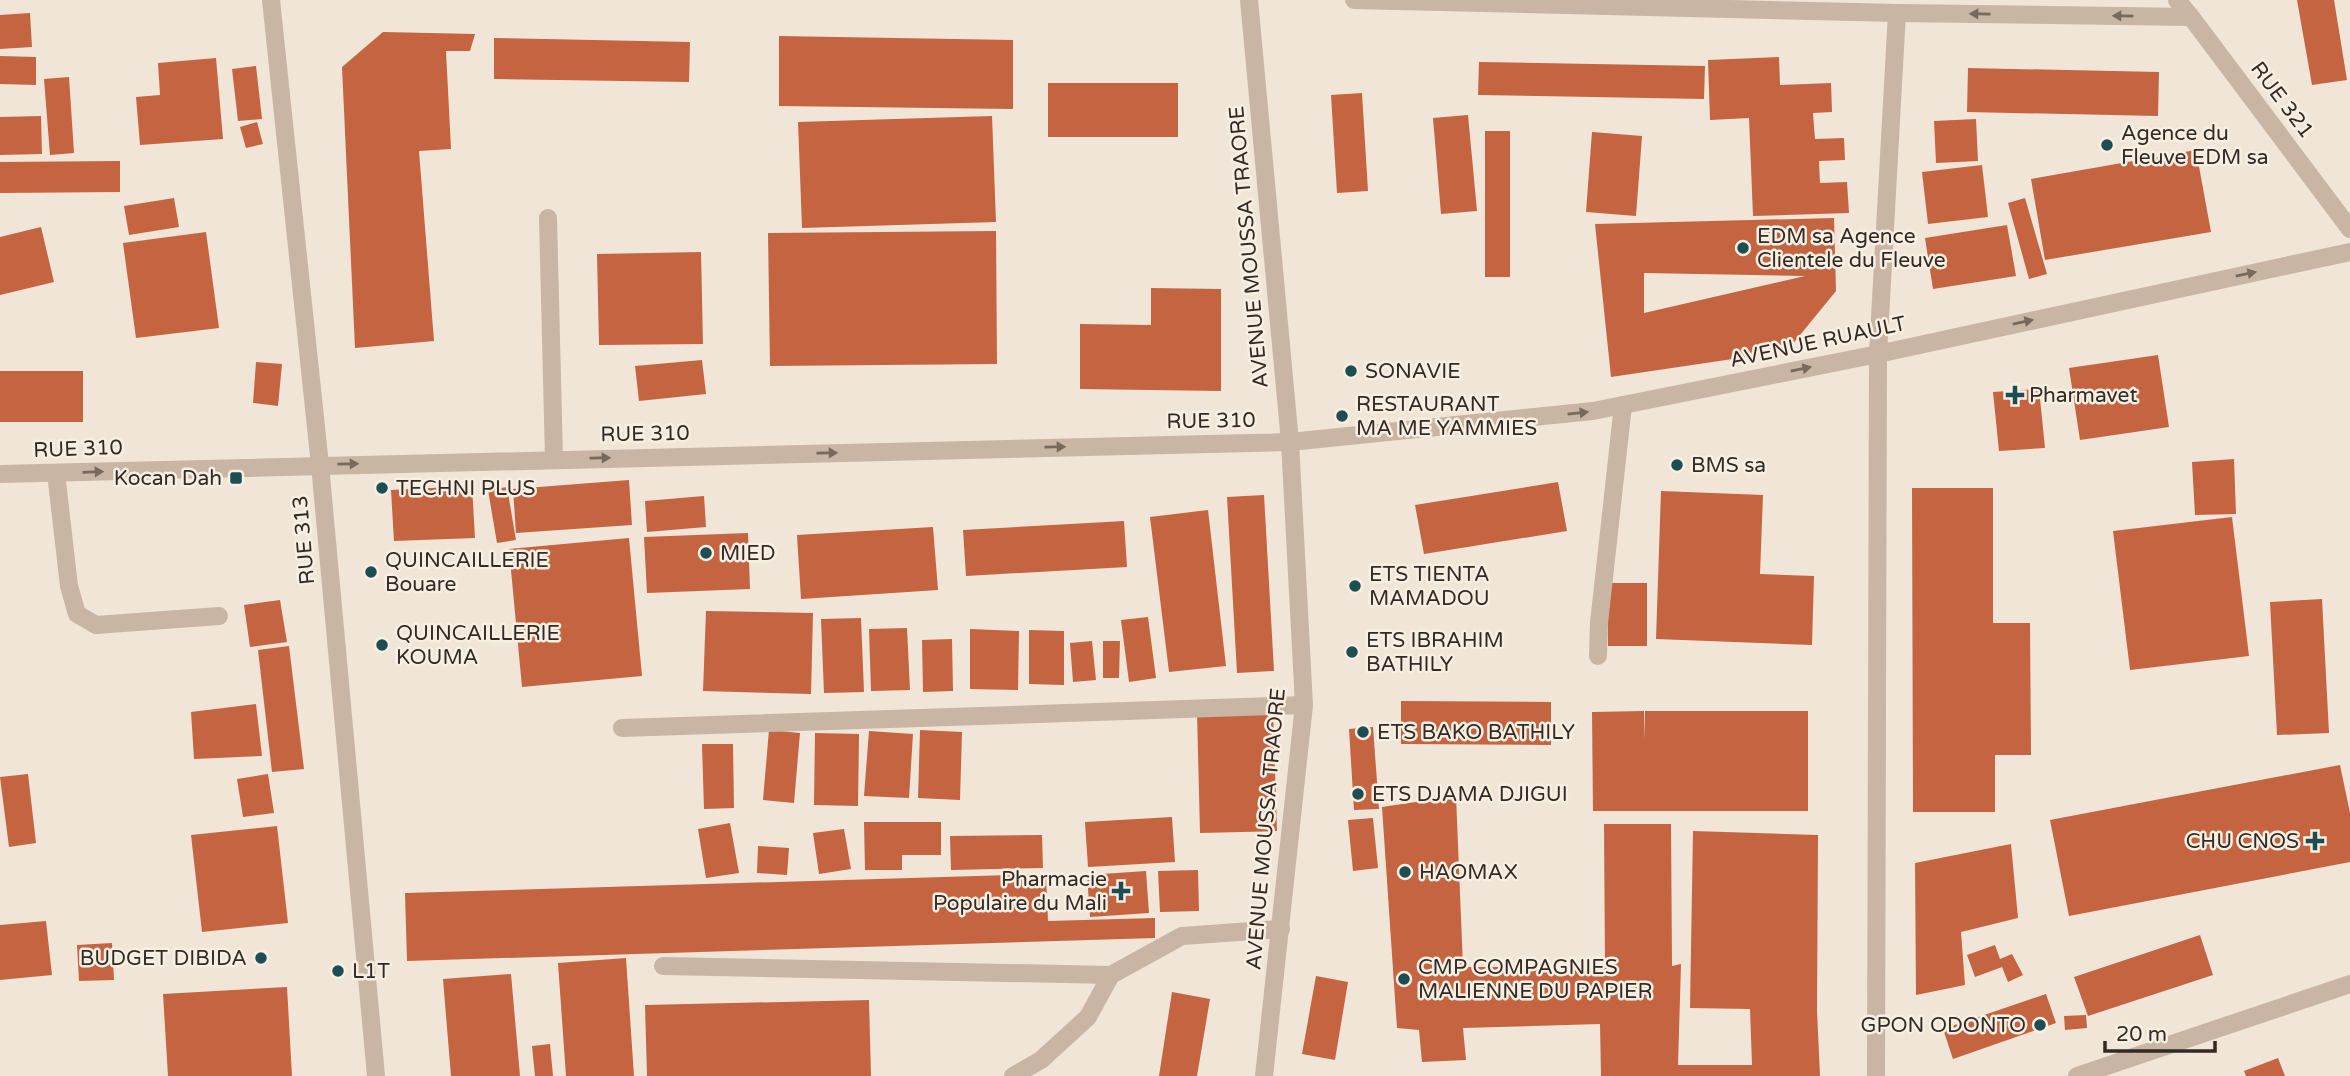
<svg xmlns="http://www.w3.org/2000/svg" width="2350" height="1076" font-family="'Varela Round',sans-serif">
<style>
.building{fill:#c56441;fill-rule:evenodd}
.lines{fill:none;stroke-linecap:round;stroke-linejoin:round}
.service{stroke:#c8b5a4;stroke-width:18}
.minor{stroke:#c8b5a4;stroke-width:18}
.tertiary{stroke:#c8b5a4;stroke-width:18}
.oneway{fill:#76695e}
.poi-dot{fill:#1c4e54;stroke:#f8efe3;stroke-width:2.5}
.labels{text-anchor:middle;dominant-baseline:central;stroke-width:5;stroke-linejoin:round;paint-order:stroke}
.street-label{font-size:21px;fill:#332a25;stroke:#f8efe3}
.poi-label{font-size:21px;fill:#332a25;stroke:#f8efe3;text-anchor:start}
</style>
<rect width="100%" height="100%" fill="#f0e5d7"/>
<!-- building -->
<path class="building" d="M2297 0H2334L2347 80 2312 85Z
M30 13 32 47 0 49V15Z
M383 32 475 34 470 51H446L451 149 419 151 434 341 355 348 342 67Z
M779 36 1013 40V109L779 106Z
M494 38 690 42 689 82 494 79Z
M0 56 36 57V85L0 84Z
M1779 57 1780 85 1831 83 1832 112 1813 113 1815 139 1844 138 1845 160 1819 161 1820 183 1847 182 1849 213 1753 216 1749 118 1710 120 1708 60Z
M216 58 223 139 140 145 136 97 160 95 158 63Z
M1479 62 1705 66 1704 99 1478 95Z
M256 66 262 119 238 121 232 69Z
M1968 68 2159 72 2158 116 1967 112Z
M69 77 74 153 50 155 44 79Z
M1048 83H1178V137H1048Z
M1362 93 1368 191 1337 193 1331 95Z
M1468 115 1477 211 1441 214 1433 118Z
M41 116 42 154 0 155V117Z
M992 116 996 222 802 228 798 122Z
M1976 119 1978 161 1936 163 1934 121Z
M257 122 263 144 246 148 240 127Z
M1485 131H1510V277H1485Z
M1592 132 1642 136 1636 216 1586 212Z
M2196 150 2211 232 2045 260 2031 179Z
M120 161V192L0 193V162Z
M1982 165 1988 217 1928 224 1922 172Z
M174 198 179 227 129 235 124 206Z
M2025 198 2047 274 2029 279 2008 203Z
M1834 218 1836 291 1787 351 1611 377 1595 224ZM1644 273 1805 276 1644 313Z
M2007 225 2016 276 1933 289 1925 238Z
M41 227 54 282 0 295V237Z
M996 231 997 364 770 366 768 233Z
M206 232 219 328 136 338 123 243Z
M701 252 703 344 599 345 597 254Z
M1151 288 1221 289V391L1080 389V324L1151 325Z
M2158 355 2169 427 2080 440 2069 368Z
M702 360 706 394 639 401 635 366Z
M256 362 282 364 278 406 253 403Z
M0 371H83V422H0Z
M2039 389 2045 448 1999 451 1993 392Z
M2234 459 2236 514 2195 515 2192 462Z
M629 480 632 525 516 533 513 489Z
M1558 482 1567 531 1424 554 1415 505Z
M472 486 475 538 394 541 391 490Z
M507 487 516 540 497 543 488 490Z
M1912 488H1993V623H2030L2031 755H1995V812H1913Z
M1661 491 1763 495 1760 574 1814 576 1812 645 1656 639Z
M1264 495 1274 671 1237 673 1227 497Z
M704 496 706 527 647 532 645 501Z
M1208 510 1226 666 1169 672 1150 517Z
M2232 517 2249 656 2130 670 2113 531Z
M1124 521 1127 567 966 576 963 530Z
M933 527 938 590 801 599 797 535Z
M748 533 750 589 647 593 644 537Z
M629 538 642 676 522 687 509 549Z
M1608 583H1647V646H1608Z
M2322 599 2329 733 2277 735 2270 602Z
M280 600 287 642 250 647 244 605Z
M706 611 813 613 811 694 703 691Z
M1148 617 1156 678 1129 682 1121 620Z
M861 618 864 692 824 693 821 619Z
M907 628 910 690 871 691 869 629Z
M970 629 1019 631 1018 690 970 689Z
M1029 630 1064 631V685L1029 684Z
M952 639 953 691 923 692 922 640Z
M1092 641 1096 680 1073 682 1070 643Z
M1103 641H1120L1119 678H1103Z
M289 646 304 769 272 772 258 650Z
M1401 701 1551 702V745L1401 744Z
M256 704 262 756 194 759 191 712Z
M1273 710 1277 831 1200 833 1197 712Z
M1644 711V740L1645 711H1808V811H1593L1592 712Z
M1373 727 1379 809 1354 810 1349 729Z
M769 730 800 733 794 803 763 800Z
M920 730 962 732 960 800 918 798Z
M869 731 913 734 909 798 864 796Z
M815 733 859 734 858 806 814 805Z
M702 744H733L734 808 704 809Z
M2340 765 2350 813V862L2069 916 2050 820Z
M28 774 36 843 9 847 0 777Z
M268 774 274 813 243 817 237 779Z
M1456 796 1463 967H1605L1604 824H1671L1672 966 1681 964 1678 1065H1752L1750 1009 1690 1008 1693 831 1818 835 1817 1010 1820 1076H1601L1600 1024 1463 1028 1466 1060 1422 1062 1419 1030 1397 1028 1382 807Z
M1172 817 1175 862 1088 867 1085 822Z
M1373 818 1378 868 1353 871 1348 820Z
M864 822H941V855H902V870H865Z
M730 823 739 873 706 878 698 829Z
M277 826 288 923 202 932 191 835Z
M844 829 851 869 819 874 813 833Z
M1042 835 1043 868 951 870 950 836Z
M2011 844 2018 918 1961 932 1965 985 1916 995 1915 863Z
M758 846 789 848 787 875 757 873Z
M1198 870 1199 911 1160 912 1158 871Z
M1146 871 1149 913 1090 917 1087 875Z
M1046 874 1048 921 1155 918V938L407 961 405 893Z
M46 921 52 975 0 980V925Z
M2200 935 2213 975 2088 1016 2074 977Z
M112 943 114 980 79 981 77 945Z
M1995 945 2000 959 2012 954 2023 975 2008 982 2002 967 1975 977 1967 955Z
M626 958 634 1076H566L558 963Z
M511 974 520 1076H451L443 979Z
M1316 976 1348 982 1335 1060 1302 1054Z
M287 987 292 1076H168L163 994Z
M1172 992 1210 999 1197 1076H1159Z
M2046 994 2056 1023 1953 1059 1943 1029Z
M869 1000 871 1076H647L645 1005Z
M2086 1015 2087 1028 2065 1030 2064 1016Z
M550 1044 553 1076H535L532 1046Z
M2278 1058 2285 1076H2246L2244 1071Z"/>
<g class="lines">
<!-- service -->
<path class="service" d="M548 218 554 459
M56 473 69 586 77 614 96 625 219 616
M1598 656 1599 623 1623 405
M622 728 1304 705
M663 966 1111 975
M1013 1076 1041 1060 1088 1017 1111 975 1182 936 1281 929"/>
<!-- minor -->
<path class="minor" d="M271 0 320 465 376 1076
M2177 0 2191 17
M1876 1076 1878 354 1897 13
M2077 1076 2350 984"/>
<!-- tertiary -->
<path class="tertiary" d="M1249 0 1290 442 1304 705 1264 1076
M1354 0 1897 13 2191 17 2350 229
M0 474 1290 442 1593 411 1878 354 2350 252"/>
</g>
<!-- one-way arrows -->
<defs><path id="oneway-solid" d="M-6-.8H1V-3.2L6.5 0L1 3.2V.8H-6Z" transform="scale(1.75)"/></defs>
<g class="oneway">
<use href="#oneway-solid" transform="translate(1980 14) rotate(-179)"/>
<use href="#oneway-solid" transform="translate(2123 16) rotate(-179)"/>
<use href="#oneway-solid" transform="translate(2246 274) rotate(-12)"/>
<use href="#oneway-solid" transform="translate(2023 322) rotate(-12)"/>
<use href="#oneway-solid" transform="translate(1801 369) rotate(-11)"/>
<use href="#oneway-solid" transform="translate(1578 413) rotate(-6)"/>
<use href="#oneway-solid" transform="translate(1055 447) rotate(-1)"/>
<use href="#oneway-solid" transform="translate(827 453) rotate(-1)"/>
<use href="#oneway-solid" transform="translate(600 458) rotate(-1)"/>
<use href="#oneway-solid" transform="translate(348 464) rotate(-1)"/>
<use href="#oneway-solid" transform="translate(93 472) rotate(-2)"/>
</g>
<!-- markers -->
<g class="poi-dot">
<circle cx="2107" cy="145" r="7"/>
<circle cx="1743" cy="248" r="7"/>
<circle cx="1351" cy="371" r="7"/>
<path d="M2011.5 384.5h7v7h7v7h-7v7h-7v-7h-7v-7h7z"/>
<circle cx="1342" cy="416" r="7"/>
<circle cx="1677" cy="465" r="7"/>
<rect x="229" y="471" width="14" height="14" rx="3.5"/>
<circle cx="382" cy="488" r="7"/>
<circle cx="706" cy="553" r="7"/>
<circle cx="371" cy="572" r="7"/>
<circle cx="1355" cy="586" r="7"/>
<circle cx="382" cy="645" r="7"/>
<circle cx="1352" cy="652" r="7"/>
<circle cx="1363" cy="732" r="7"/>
<circle cx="1358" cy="794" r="7"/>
<path d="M2311.5 830.5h7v7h7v7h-7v7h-7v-7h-7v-7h7z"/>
<circle cx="1405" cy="872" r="7"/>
<path d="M1117.5 880.5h7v7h7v7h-7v7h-7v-7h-7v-7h7z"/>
<circle cx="261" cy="958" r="7"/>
<circle cx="338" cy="971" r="7"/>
<circle cx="1404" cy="979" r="7"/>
<circle cx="2040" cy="1025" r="7"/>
</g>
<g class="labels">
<!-- street labels -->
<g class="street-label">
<text transform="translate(2282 100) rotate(53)">RUE 321</text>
<text transform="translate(1249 247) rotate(-95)">AVENUE MOUSSA TRAORE</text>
<text transform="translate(1818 342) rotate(-12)">AVENUE RUAULT</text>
<text transform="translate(1211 421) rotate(-1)">RUE 310</text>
<text transform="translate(645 434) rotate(-1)">RUE 310</text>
<text transform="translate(78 449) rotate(-2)">RUE 310</text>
<text transform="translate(304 540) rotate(-95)">RUE 313</text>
<text transform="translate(1266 829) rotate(-85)">AVENUE MOUSSA TRAORE</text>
</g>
<!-- poi labels -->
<g class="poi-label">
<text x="2121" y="133">Agence du<tspan x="2121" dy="24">Fleuve EDM sa</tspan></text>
<text x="1757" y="236">EDM sa Agence<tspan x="1757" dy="24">Clientele du Fleuve</tspan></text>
<text x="1365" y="371">SONAVIE</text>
<text x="2029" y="395">Pharmavet</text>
<text x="1356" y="404">RESTAURANT<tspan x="1356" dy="24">MA ME YAMMIES</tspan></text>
<text x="1691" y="465">BMS sa</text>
<text x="222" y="478" text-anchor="end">Kocan Dah</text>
<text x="396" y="488">TECHNI PLUS</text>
<text x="720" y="553">MIED</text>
<text x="385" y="560">QUINCAILLERIE<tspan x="385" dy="24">Bouare</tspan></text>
<text x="1369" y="574">ETS TIENTA<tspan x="1369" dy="24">MAMADOU</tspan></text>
<text x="396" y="633">QUINCAILLERIE<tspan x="396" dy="24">KOUMA</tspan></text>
<text x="1366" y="640">ETS IBRAHIM<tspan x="1366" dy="24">BATHILY</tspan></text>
<text x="1377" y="732">ETS BAKO BATHILY</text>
<text x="1372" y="794">ETS DJAMA DJIGUI</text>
<text x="2299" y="841" text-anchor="end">CHU CNOS</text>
<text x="1419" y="872">HAOMAX</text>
<text x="1107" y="879" text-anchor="end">Pharmacie<tspan x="1107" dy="24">Populaire du Mali</tspan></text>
<text x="247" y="958" text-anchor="end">BUDGET DIBIDA</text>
<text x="1418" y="967">CMP COMPAGNIES<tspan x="1418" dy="24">MALIENNE DU PAPIER</tspan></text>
<text x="352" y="971">L1T</text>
<text x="2026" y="1025" text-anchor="end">GPON ODONTO</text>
</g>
</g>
<!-- scale -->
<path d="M2105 1041v10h110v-10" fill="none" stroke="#332a25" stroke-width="3.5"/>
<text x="2116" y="1041" font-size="21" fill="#332a25" stroke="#f8efe3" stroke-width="5" paint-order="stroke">20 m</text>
</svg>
